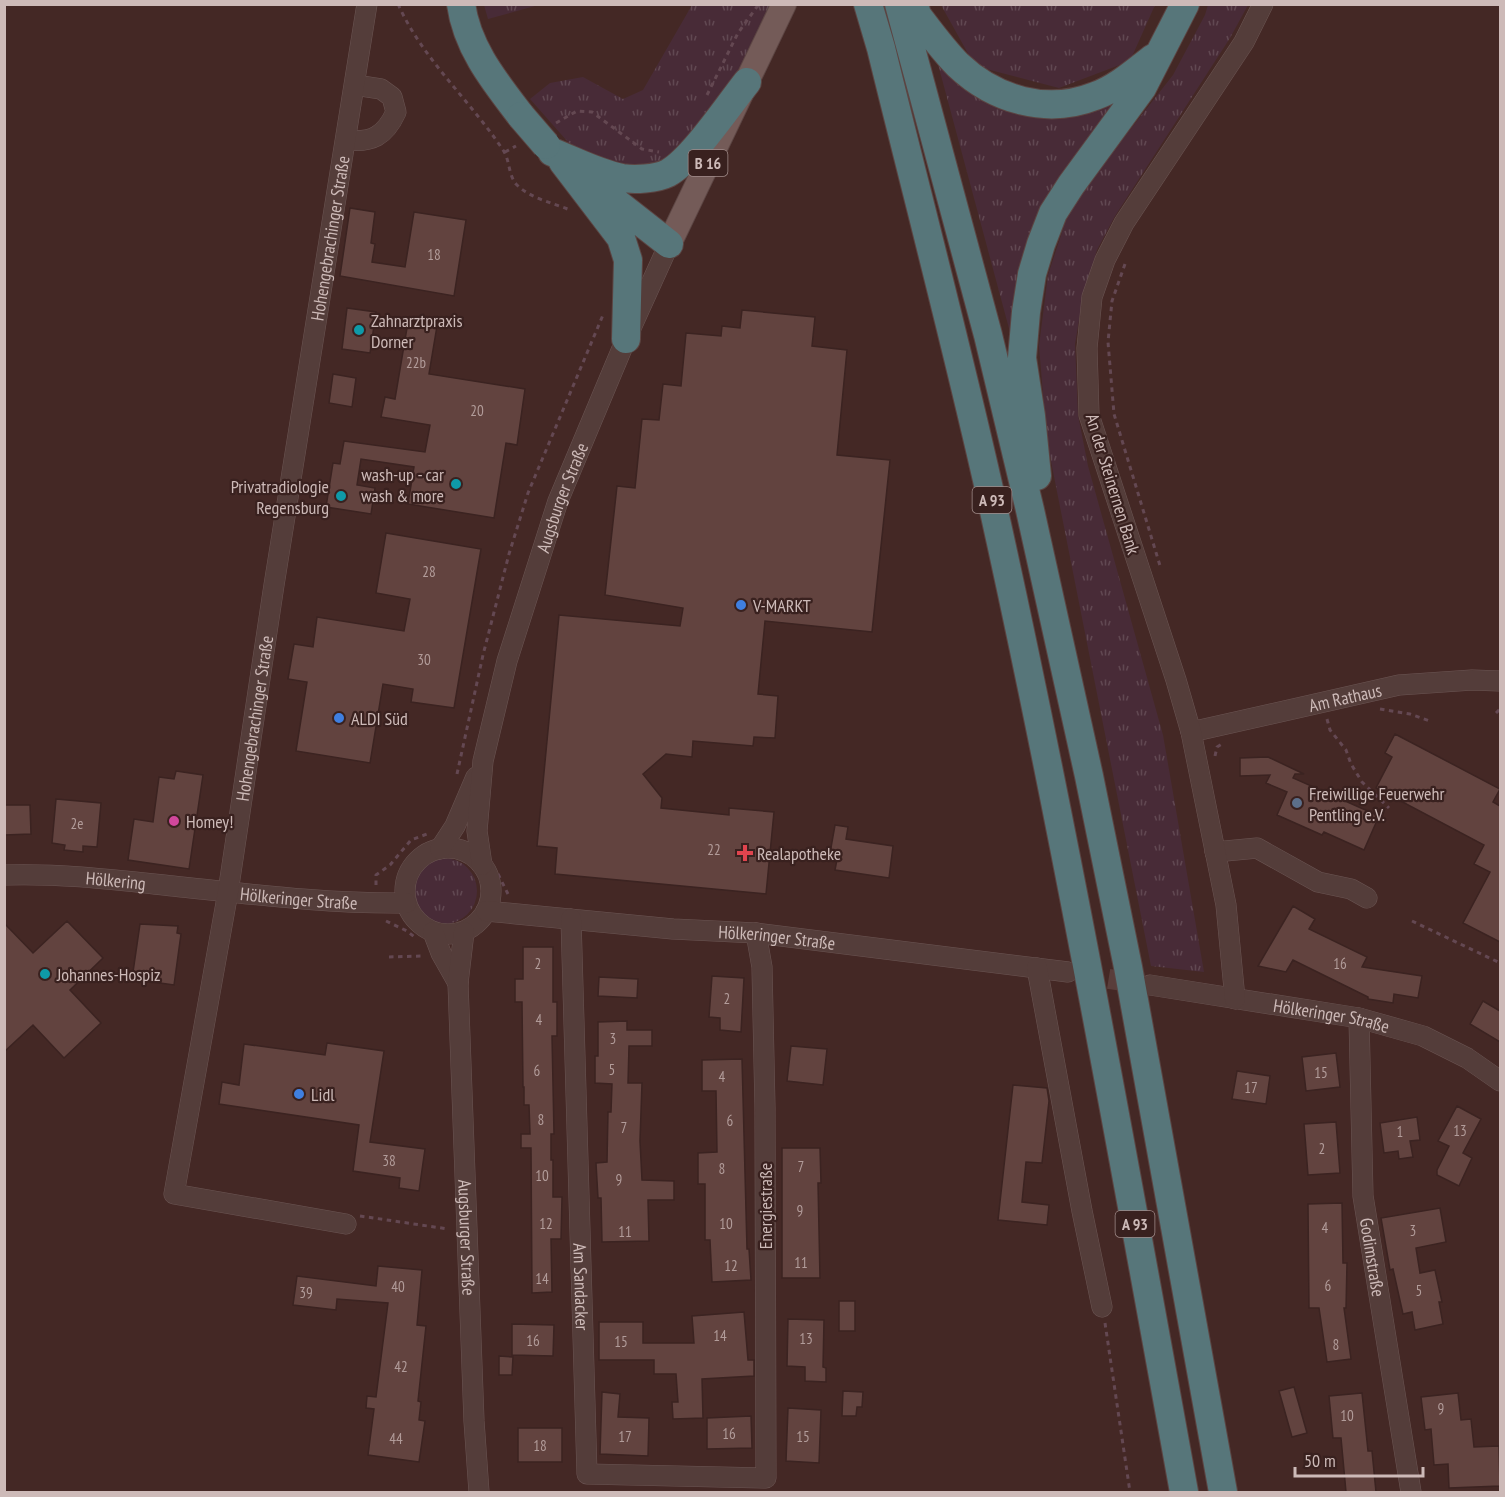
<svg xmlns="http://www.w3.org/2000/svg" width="1505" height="1497" font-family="'PT Sans Narrow',sans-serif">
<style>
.grass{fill:url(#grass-tufts)}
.building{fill:#62433f;stroke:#3b2321;stroke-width:1.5}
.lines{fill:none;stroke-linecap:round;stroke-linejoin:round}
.minor-tunnel{stroke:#593e3b;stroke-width:20;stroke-dasharray:20 10;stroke-linecap:butt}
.minor-casing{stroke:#6b5553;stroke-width:21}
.major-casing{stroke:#5d4644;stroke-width:26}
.highway-casing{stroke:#5b4442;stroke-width:30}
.path{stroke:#644852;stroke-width:3;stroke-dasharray:4.5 4.5;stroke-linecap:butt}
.minor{stroke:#543d3a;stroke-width:20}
.major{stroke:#745b58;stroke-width:24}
.highway{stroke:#57767a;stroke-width:28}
.highway-bridge-casing{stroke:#5b4442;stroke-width:30;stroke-linecap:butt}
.highway-bridge{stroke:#57767a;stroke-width:28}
.culture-dot{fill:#0f9aa8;stroke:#39211f;stroke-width:2}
.shop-dot{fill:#3f7fe0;stroke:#39211f;stroke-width:2}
.service-dot{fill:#5c6f8a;stroke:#39211f;stroke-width:2}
.hotel-dot{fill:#d1479c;stroke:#39211f;stroke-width:2}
.health-dot{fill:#e0444e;stroke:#39211f;stroke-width:2}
.labels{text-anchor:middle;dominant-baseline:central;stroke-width:4.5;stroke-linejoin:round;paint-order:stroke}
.number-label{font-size:15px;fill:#b29c9a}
.shield{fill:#39211f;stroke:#a18c8a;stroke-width:1.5}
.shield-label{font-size:16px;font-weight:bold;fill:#cdbab8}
.street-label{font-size:18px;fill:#cdbab8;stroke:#39211f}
.poi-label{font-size:18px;fill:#cdbab8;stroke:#39211f;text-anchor:start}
</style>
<defs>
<pattern id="grass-tufts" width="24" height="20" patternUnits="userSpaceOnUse" patternTransform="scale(1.5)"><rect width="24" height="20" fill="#482b37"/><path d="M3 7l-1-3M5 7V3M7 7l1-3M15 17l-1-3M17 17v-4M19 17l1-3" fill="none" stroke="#614852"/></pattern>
</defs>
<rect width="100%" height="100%" fill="#442825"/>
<!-- grass -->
<path class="grass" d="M542 4 488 19 484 5V4Z
M692 5H771L728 91 674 160 626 170 575 150 530 99 550 83 583 77 623 99 643 90Z
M941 5H1155L1130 61 1059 88 975 66Z
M1208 5H1248L1230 38 1115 216 1097 250 1083 296 1075 344 1078 415 1088 466 1163 735 1204 972 1151 966 1047 441 1039 346 1048 275 1067 217 1089 182 1173 75 1205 15Z
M935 53 988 98 1130 88 1080 154 1014 347Z
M411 891a33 33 0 1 1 66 0a33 33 0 1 1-66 0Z"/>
<!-- building -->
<path class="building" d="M350 208 375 212 371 243 375 244 372 262 405 267 414 212 466 220 454 296 340 276Z
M347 308 376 312 370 353 342 349Z
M742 310 815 317 812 346 847 350 837 455 890 460 872 632 765 621 758 694 778 696 775 738 754 737 753 746 693 741 692 757 666 754 643 774 662 798 661 808 729 815V808L774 812 766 894 555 874 557 848 537 846 559 615 680 626 683 608 605 595 617 486 635 488 642 419 659 420 663 384 681 386 686 333 721 336 722 326 740 328Z
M408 322 437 326 429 374 525 389 517 445 506 443 494 518 408 504 414 467 361 459 357 485 375 488 371 514 326 507 333 463 340 464 344 441 425 452 430 425 381 417 385 397 395 399Z
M333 374 356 378 352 407 329 403Z
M386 533 481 549 454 708 411 702 413 689 383 684 370 763 296 751 307 682 288 679 294 644 313 647 317 617 404 631 410 599 376 593Z
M1395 734 1500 789 1493 802 1500 806V942L1463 923 1490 872 1474 864 1484 845 1376 788 1392 757 1385 753Z
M1268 757 1304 774H1295L1293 778 1379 816 1364 850 1324 832 1322 835 1277 815 1287 792 1266 783 1270 775 1240 776V758Z
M176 771 203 775 189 869 128 860 134 819 153 822 159 777 174 779Z
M56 799 101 803 97 847 83 846V852L64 850 65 845 52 843Z
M4 805H30L31 834 4 835Z
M835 825 848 827 846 839 893 846 889 878 835 870 838 854 830 853Z
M1293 906 1315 919 1309 929 1367 957 1362 967 1422 976 1418 998 1394 994 1393 1003 1368 999V997L1293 960 1286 972 1258 966Z
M67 921 103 958 70 990 101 1023 64 1058 33 1025 4 1052V923L33 953Z
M140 924 178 926 177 933 181 934 174 985 132 979Z
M523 947H553V1002H557V1036H552L554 1134H551V1160H553V1197H562L561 1239H551L552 1292 532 1293 531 1148H521V1134H530L529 1105H524V1087H523L522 1002H515V979H523Z
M712 976 744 978 741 1032 720 1030V1018L709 1017Z
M599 977 638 979 637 998 598 996Z
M1483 1001 1500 1011V1042L1470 1024Z
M627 1021V1030H652V1046H629L628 1083H642L640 1141 642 1180 674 1181V1200H648L649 1241 602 1242 601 1198H598L596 1163 607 1162 608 1112H611L612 1084 595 1083V1056H598V1022Z
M327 1043 384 1051 370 1142 425 1149 419 1191 399 1188 400 1178 353 1171 359 1125 219 1104 222 1082 239 1085 244 1044 325 1055Z
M791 1046 827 1049 823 1085 787 1081Z
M1336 1053 1340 1087 1306 1091 1302 1057Z
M742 1059 747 1249H749L751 1280 712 1282 710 1240H705V1184H698V1153L717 1152 716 1091H702V1060Z
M1237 1071 1270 1076 1266 1104 1232 1099Z
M1013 1085 1047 1088 1049 1101 1042 1163 1026 1162 1022 1202 1049 1205 1047 1225 998 1220Z
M1457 1106 1481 1119 1463 1153 1472 1158 1459 1186 1437 1175V1170L1449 1146 1438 1141Z
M1417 1117 1420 1140 1410 1141 1413 1157 1399 1159 1398 1151 1384 1153 1380 1123Z
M1336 1122 1340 1173 1308 1175 1304 1124Z
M782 1148H820L821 1183H818L820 1278H782Z
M1342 1203 1343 1263H1347L1346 1308H1344L1351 1359 1327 1362 1319 1308H1309L1308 1204Z
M1440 1208 1446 1242 1416 1248 1420 1273 1435 1270 1442 1302H1439L1443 1324 1415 1330 1412 1312 1403 1314 1393 1269 1390 1270 1381 1218Z
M378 1266 422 1270 417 1325 426 1326 418 1401 421 1402 419 1420 425 1421 419 1462 368 1455 374 1409 366 1408 367 1396 376 1397 388 1303 337 1299 336 1310 293 1305 297 1276 376 1286Z
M839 1301H855V1331H839Z
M744 1312 748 1360H754V1376L702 1379 703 1418 673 1419 672 1402H678L676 1374H654V1360H599V1322H643V1343H694L692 1316Z
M788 1319 824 1320 823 1367 826 1368V1382L805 1381V1367L787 1366Z
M512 1324 554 1325 553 1356 512 1355Z
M499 1356 513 1357 512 1375H499Z
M1294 1387 1307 1433 1292 1437 1279 1391Z
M843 1391 863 1392 862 1407H857L856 1416H842Z
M602 1392 620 1394 618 1417 649 1418 648 1456 600 1454Z
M1362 1393 1368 1451H1372L1376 1492H1346L1341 1438H1333L1329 1396Z
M1458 1393 1461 1420 1471 1419 1474 1447 1499 1446 1500 1486 1449 1488 1448 1464 1434 1465 1431 1429 1425 1430 1421 1397Z
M788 1408 821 1410 819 1463 786 1461Z
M751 1416 752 1448 707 1449V1418Z
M518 1428H562V1462H518Z"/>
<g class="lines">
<!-- minor-tunnel -->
<path class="minor-tunnel" d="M1079 974 1141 984"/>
<defs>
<g id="minor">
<path d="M346 140C372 143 385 136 396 112L392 97 381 89 355 85"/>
<path id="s1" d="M1191 732 1399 685 1472 680 1500 681"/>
<circle cx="448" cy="891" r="43"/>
<path d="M440 849 455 826 476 777"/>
<path d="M1215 852 1257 848 1318 882 1351 889 1367 898"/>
<path id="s2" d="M482 865 477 831 483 761 507 661 558 501 626 339 669 244"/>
<path id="s3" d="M4 875C61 873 117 880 173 886 250 894 329 904 406 903"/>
<path id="s4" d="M486 911 673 929 756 933 1068 972"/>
<path id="s5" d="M571 919 587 1474 766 1478 765 1108 762 967 756 933"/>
<path d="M433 932 441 953 458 983"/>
<path id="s6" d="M464 932 458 983 474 1421 479 1492"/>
<path d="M1037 968 1082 1211 1102 1307"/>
<path id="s7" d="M1150 985 1359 1018 1423 1036 1467 1058 1500 1081"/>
<path d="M1235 999 1226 905 1191 732 1176 680 1089 415 1087 348 1092 297 1105 260 1124 223 1244 42 1263 4"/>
<path id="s8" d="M1359 1018 1363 1196 1411 1492"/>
<path id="s9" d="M346 1224 174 1194 228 892 274 585 367 4"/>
</g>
<path id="major" d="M669 244 784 4"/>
<path id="highway" d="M461 4C467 48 495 82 521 116
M868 4 881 48C918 199 958 350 992 502 1065 830 1124 1162 1184 1492
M899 4 988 335 1030 510 1089 776 1128 967 1223 1492
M914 4 917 15C930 32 943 50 958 65 995 100 1047 115 1095 96 1117 88 1135 72 1153 58
M552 152C575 161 597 173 622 178 634 180 656 179 668 173 692 160 728 106 747 82
M563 162 621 238 628 260 626 339
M595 186 669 244
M1037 476 1031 416 1022 358 1026 312 1032 274 1041 244 1053 213 1071 185 1142 88 1185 4"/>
</defs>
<!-- minor casing -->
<use href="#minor" class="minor-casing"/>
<!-- major casing -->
<use href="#major" class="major-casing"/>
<!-- highway casing -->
<use href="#highway" class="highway-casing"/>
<!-- path -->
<path class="path" d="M398 4C423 60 470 100 503 150 510 160 508 174 516 184 529 198 553 203 570 210
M707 95 738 33 759 4
M556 123 577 111 592 112 642 149 659 152
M505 152 516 146
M1125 264 1112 301 1108 342 1114 414 1161 569
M1380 709 1410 714 1430 721
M1496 713 1500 709
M1327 719 1330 730 1346 750 1351 764 1362 782 1389 808
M1215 756 1217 747 1222 744
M457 774 483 655 509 554 528 493 603 315
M498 874 508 894
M376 885V875L390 865 411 840 427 834
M386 921 407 931 417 939
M1412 921 1500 963
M389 957 423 956
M360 1216 448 1229
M1105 1323 1130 1492"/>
<!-- minor -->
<use href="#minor" class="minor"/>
<!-- major -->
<use href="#major" class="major"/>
<!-- highway -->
<use href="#highway" class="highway"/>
<defs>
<path id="highway-bridge" d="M521 116 546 145"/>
</defs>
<!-- highway-bridge casing -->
<use href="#highway-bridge" class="highway-bridge-casing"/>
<!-- highway-bridge -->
<use href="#highway-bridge" class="highway-bridge"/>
</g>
<!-- markers -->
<g class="culture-dot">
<circle cx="359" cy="330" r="6"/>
<circle cx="456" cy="484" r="6"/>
<circle cx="341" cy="496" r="6"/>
<circle cx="45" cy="974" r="6"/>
</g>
<g class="shop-dot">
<circle cx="741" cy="605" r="6"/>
<circle cx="339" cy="718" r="6"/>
<circle cx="299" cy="1094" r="6"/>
</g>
<circle class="service-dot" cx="1297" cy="803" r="6"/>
<circle class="hotel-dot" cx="174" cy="821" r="6"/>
<path class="health-dot" d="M742 844h6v6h6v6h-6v6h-6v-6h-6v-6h6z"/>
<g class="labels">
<!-- number labels -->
<g class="number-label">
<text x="434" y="254">18</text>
<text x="416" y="362">22b</text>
<text x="477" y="410">20</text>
<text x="429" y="571">28</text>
<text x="424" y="659">30</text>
<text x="77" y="823">2e</text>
<text x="714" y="849">22</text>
<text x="538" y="963">2</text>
<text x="1340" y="963">16</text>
<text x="727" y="998">2</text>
<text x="539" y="1019">4</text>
<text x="613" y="1038">3</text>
<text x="612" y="1069">5</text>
<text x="537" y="1070">6</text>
<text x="1321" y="1072">15</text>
<text x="722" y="1076">4</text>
<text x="1251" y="1087">17</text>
<text x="541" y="1119">8</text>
<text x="730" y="1120">6</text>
<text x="624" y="1127">7</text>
<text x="1460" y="1130">13</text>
<text x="1400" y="1131">1</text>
<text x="1322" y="1148">2</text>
<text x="389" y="1160">38</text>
<text x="801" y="1166">7</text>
<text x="722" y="1168">8</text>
<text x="542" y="1175">10</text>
<text x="619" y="1179">9</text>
<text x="800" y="1210">9</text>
<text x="546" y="1223">12</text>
<text x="726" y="1223">10</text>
<text x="1325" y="1227">4</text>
<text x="1413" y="1230">3</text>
<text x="625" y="1231">11</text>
<text x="801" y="1262">11</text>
<text x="731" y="1265">12</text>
<text x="542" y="1278">14</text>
<text x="1328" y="1285">6</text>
<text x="398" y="1286">40</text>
<text x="1419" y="1290">5</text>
<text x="306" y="1292">39</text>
<text x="720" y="1335">14</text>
<text x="806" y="1338">13</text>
<text x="533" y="1340">16</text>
<text x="621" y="1341">15</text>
<text x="1336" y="1344">8</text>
<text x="401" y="1366">42</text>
<text x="1441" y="1408">9</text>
<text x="1347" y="1415">10</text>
<text x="729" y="1433">16</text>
<text x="625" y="1436">17</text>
<text x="803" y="1436">15</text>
<text x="396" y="1438">44</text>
<text x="540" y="1445">18</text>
</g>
<!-- shield labels -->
<g class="shield">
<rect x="688.5" y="150" width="39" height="26" rx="4.5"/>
<rect x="972.5" y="487" width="39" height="26" rx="4.5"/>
<rect x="1115.5" y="1211" width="39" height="26" rx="4.5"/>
</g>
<g class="shield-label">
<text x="708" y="163">B 16</text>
<text x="992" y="500">A 93</text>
<text x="1135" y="1224">A 93</text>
</g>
<!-- street labels -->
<g class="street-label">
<text stroke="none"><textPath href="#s9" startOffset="1143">Hohengebrachinger Straße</textPath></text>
<text transform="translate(1113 484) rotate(73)">An der Steinernen Bank</text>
<text stroke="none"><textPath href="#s2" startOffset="380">Augsburger Straße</textPath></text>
<text stroke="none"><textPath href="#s1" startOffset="158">Am Rathaus</textPath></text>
<text stroke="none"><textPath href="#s9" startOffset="657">Hohengebrachinger Straße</textPath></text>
<text stroke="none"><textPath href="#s3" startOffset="112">Hölkering</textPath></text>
<text stroke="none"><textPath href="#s3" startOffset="296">Hölkeringer Straße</textPath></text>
<text stroke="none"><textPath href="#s4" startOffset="292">Hölkeringer Straße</textPath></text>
<text stroke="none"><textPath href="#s7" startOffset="184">Hölkeringer Straße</textPath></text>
<text transform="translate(765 1206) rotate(-90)">Energiestraße</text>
<text stroke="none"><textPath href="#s6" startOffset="306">Augsburger Straße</textPath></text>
<text stroke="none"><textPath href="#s8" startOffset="240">Godimstraße</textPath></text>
<text stroke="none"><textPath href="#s5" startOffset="368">Am Sandacker</textPath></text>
</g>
<!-- poi labels -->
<g class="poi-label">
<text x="371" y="320">Zahnarztpraxis<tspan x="371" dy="21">Dorner</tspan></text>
<text x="444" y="474" text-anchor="end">wash-up - car<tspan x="444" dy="21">wash &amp; more</tspan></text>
<text x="329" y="486" text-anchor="end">Privatradiologie<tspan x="329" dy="21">Regensburg</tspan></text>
<text x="753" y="605">V-MARKT</text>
<text x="351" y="718">ALDI Süd</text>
<text x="1309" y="793">Freiwillige Feuerwehr<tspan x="1309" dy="21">Pentling e.V.</tspan></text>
<text x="186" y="821">Homey!</text>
<text x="757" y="853">Realapotheke</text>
<text x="57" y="974">Johannes-Hospiz</text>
<text x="311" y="1094">Lidl</text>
</g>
</g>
<!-- border -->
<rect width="1505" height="1497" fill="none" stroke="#cdbab8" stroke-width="12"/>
<!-- scale -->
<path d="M1295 1467v9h128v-9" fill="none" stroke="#cdbab8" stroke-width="3"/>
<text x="1304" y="1467" font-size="18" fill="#cdbab8" stroke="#39211f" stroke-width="4.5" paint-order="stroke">50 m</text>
</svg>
